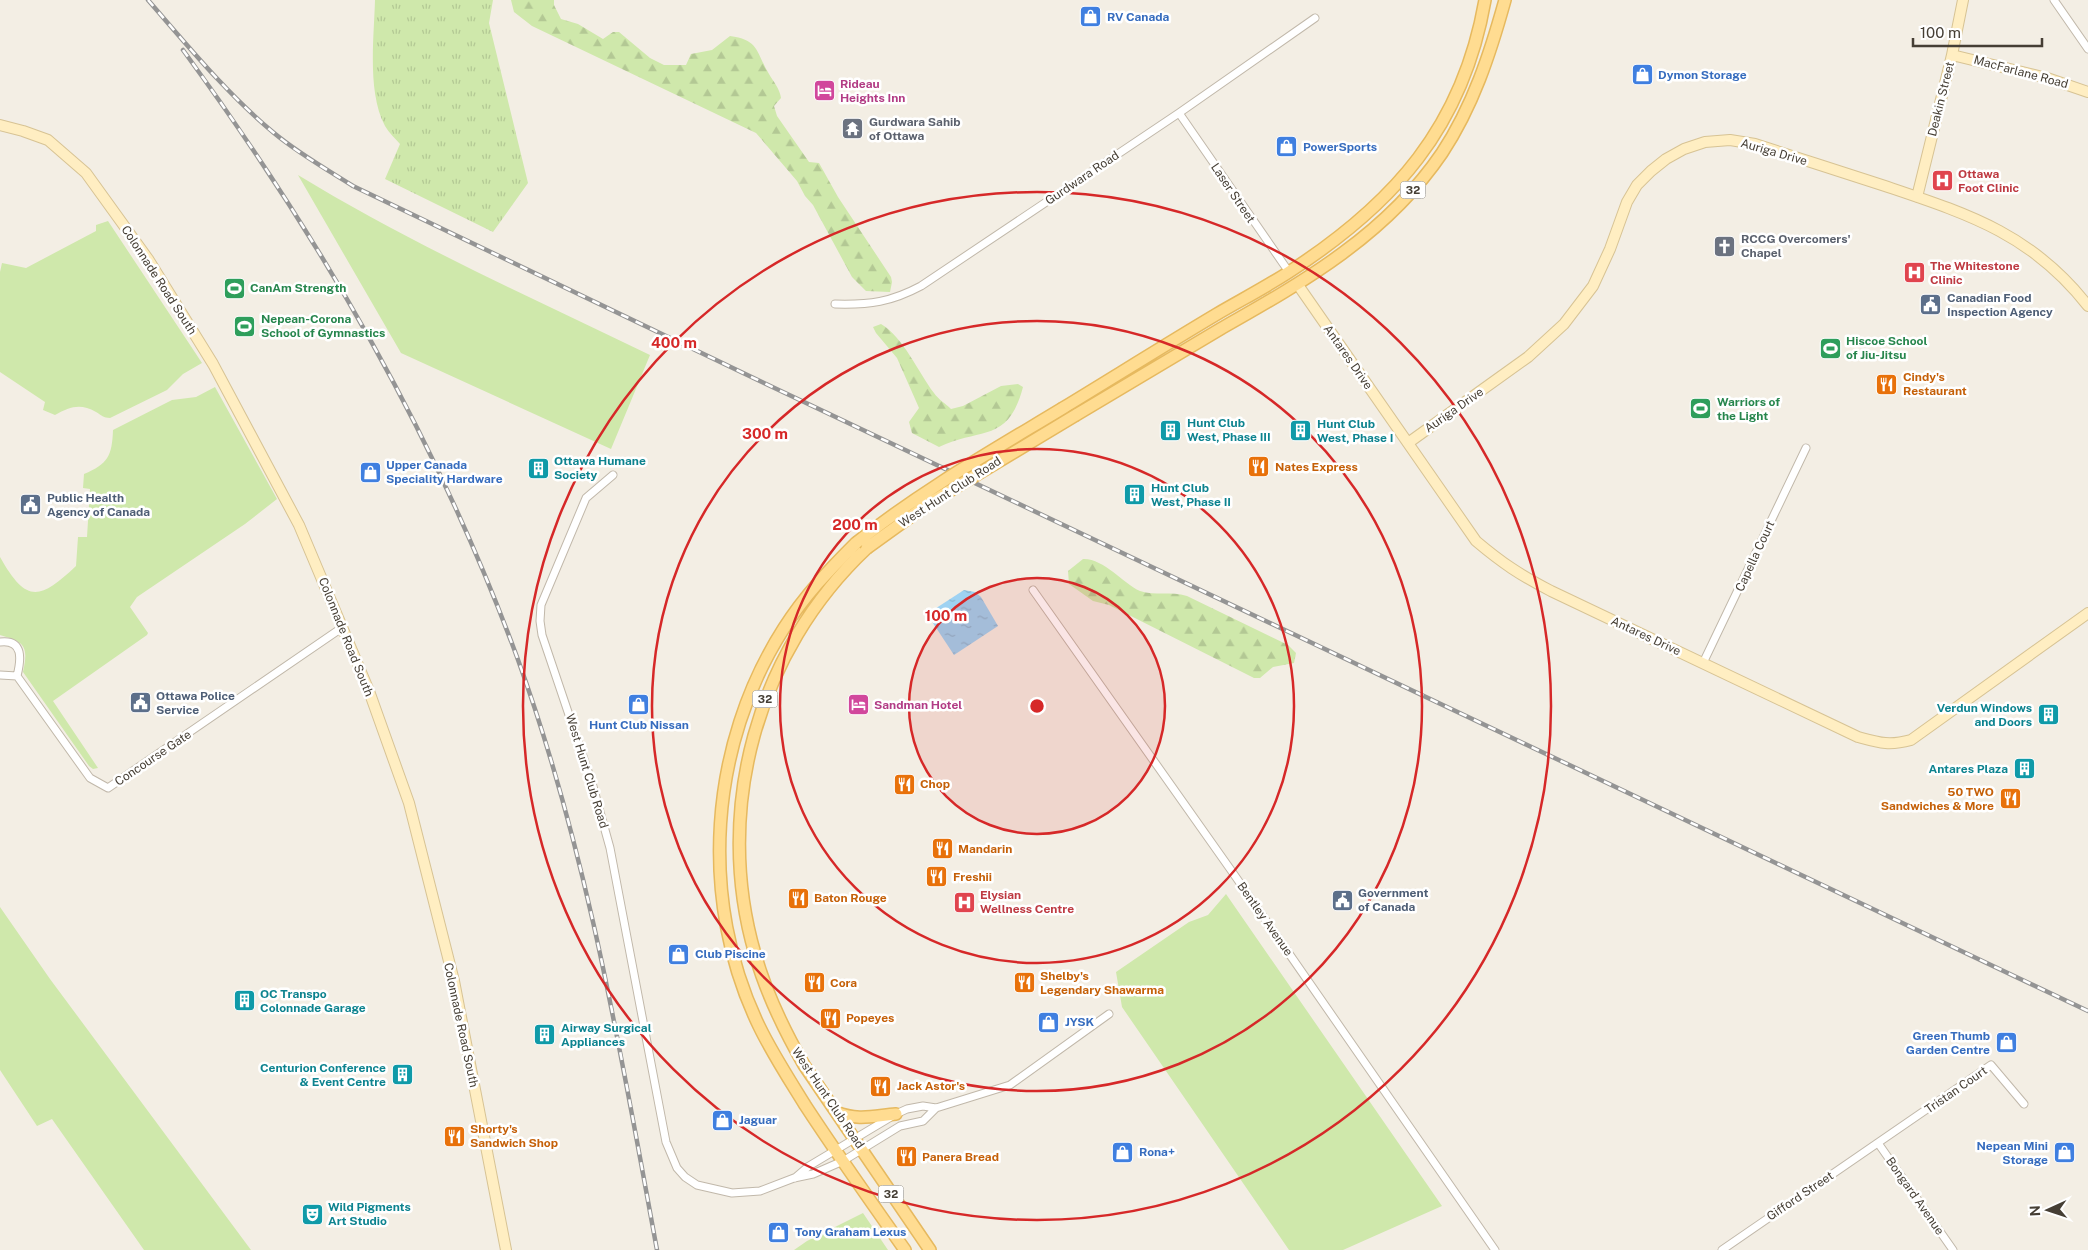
<svg xmlns="http://www.w3.org/2000/svg" width="2088" height="1250" font-family="'Public Sans',sans-serif">
<style>
.green{fill:#cfe8ab}
.forest{fill:url(#forest-firs)}
.park{fill:url(#park-tufts)}
.water{fill:url(#water-ripples)}
.lines{fill:none;stroke-linecap:round;stroke-linejoin:round}
.street-casing{stroke:#c1b8aa;stroke-width:9}
.secondary-casing{stroke:#d7c394;stroke-width:12}
.primary-casing{stroke:#e6b95f;stroke-width:14}
.street{stroke:#fff;stroke-width:7}
.secondary{stroke:#ffeec2;stroke-width:10}
.primary{stroke:#ffdc91;stroke-width:11}
.rail-casing{stroke:#949494;stroke-width:4.5}
.rail{stroke:#fff;stroke-width:2.5;stroke-dasharray:8;stroke-linecap:butt}
.primary-bridge-casing{stroke:#e6b95f;stroke-width:14;stroke-linecap:butt}
.primary-bridge{stroke:#ffdc91;stroke-width:11}
.ring{fill:none;stroke:#d62828;stroke-width:2.5}
.labels{text-anchor:middle;dominant-baseline:central;stroke-width:5;stroke-linejoin:round;paint-order:stroke}
.shield{fill:#fff;stroke:#7d7871;stroke-width:1}
.shield-label{font-size:11px;font-weight:bold;fill:#453e34}
.shop-label{font-size:12px;font-weight:bold;fill:#366cbe;stroke:#fff;text-anchor:start}
.street-label{font-size:12px;fill:#453e34;stroke:#fff}
.hotel-label{font-size:12px;font-weight:bold;fill:#b23c85;stroke:#fff;text-anchor:start}
.worship-label{font-size:12px;font-weight:bold;fill:#5b616d;stroke:#fff;text-anchor:start}
.health-label{font-size:12px;font-weight:bold;fill:#be3a42;stroke:#fff;text-anchor:start}
.leisure-label{font-size:12px;font-weight:bold;fill:#27864d;stroke:#fff;text-anchor:start}
.service-label{font-size:12px;font-weight:bold;fill:#4e5e75;stroke:#fff;text-anchor:start}
.food-label{font-size:12px;font-weight:bold;fill:#c56008;stroke:#fff;text-anchor:start}
.culture-label{font-size:12px;font-weight:bold;fill:#0d838f;stroke:#fff;text-anchor:start}
.centre{fill:#d62828;stroke:#fff;stroke-width:2.5}
.ring-label{font-size:15px;text-anchor:middle;font-weight:bold;fill:#d62828;stroke:#fff;stroke-width:5;stroke-linejoin:round;paint-order:stroke}
</style>
<defs>
<pattern id="forest-firs" width="22" height="20" patternUnits="userSpaceOnUse" patternTransform="scale(1.25)"><rect width="22" height="20" fill="#cfe8ab"/><path d="M5 1l3.5 6h-7zM16 11l3.5 6h-7z" fill="#b3c894"/></pattern>
<pattern id="park-tufts" width="24" height="20" patternUnits="userSpaceOnUse" patternTransform="scale(1.25)"><rect width="24" height="20" fill="#cfe8ab"/><path d="M3 7l-1-3M5 7V3M7 7l1-3M15 17l-1-3M17 17v-4M19 17l1-3" fill="none" stroke="#b3c894"/></pattern>
<pattern id="water-ripples" width="26" height="14" patternUnits="userSpaceOnUse" patternTransform="scale(1.25)"><rect width="26" height="14" fill="#9ed2f2"/><path d="M2 4q2-2 4 0t4 0M15 11q2-2 4 0t4 0" fill="none" stroke="#89b5d0"/></pattern>
</defs>
<rect width="100%" height="100%" fill="#f3eee4"/>
<!-- green -->
<path class="green" d="M298 175C411 244 532 298 650 355L611 449 401 353Z
M108 221 202 363 183 374 167 390 110 418C104 418 101 415 96 412 80 403 70 407 55 415L43 410 45 402 0 372V272L2 263 26 268 96 231V225Z
M215 387 277 499 245 524 137 597 130 607 148 633 147 635 53 701 98 768 93 769 89 766 23 672C29 645 24 642 0 635V557C26 603 39 601 76 566L78 537H87L90 489 83 488 84 474C108 464 112 456 113 430L172 400 196 397Z
M1226 894 1442 1206 1343 1250H1289L1122 1007 1116 972 1189 922 1208 915Z
M0 907 50 979 251 1250H144L52 1119 37 1126 0 1070Z
M863 1213 888 1250H794L807 1241Z"/>
<!-- forest -->
<path class="forest" d="M511 0H554V5L561 19 578 24 603 39 613 32H619L650 58 664 65H686L691 54 712 50 730 36C760 40 756 53 769 74 773 81 780 89 781 98L774 106 777 116 809 162 819 163 838 197 891 277 892 282 890 292 866 291 852 277 813 205 805 196 797 181 756 133 532 26 514 12Z
M881 324C904 338 918 372 934 393 938 399 946 404 951 409L963 406 1001 386 1018 384 1023 387C1008 444 981 427 939 447L912 433 909 422 919 408 897 358 876 333 873 327Z
M1083 559C1103 558 1123 583 1140 591 1155 596 1171 591 1187 596L1288 645 1296 653 1294 663 1273 667 1260 678H1254L1109 605 1093 601 1069 584 1068 571Z"/>
<!-- park -->
<path class="park" d="M375 0H493L489 23 528 183 493 232 385 179 400 144C395 138 389 133 385 126 367 92 374 38 375 0Z"/>
<!-- water -->
<path class="water" d="M964 590 975 592 981 597 998 626 954 655 927 614Z"/>
<g class="lines">
<defs>
<path id="street" d="M2054 0 2088 49
M1179 113 1289 272
M835 304C870 305 891 302 921 286L1179 113 1315 18
M613 475 586 498 541 605 540 621 542 635 592 783 610 848 666 1142 677 1168 685 1177 697 1185 732 1193 760 1191 794 1178 813 1174 843 1161 900 1126 923 1121 936 1108
M1033 590 1233 873 1495 1250
M0 642C24 639 21 660 17 676
M1703 663 1806 448
M0 675 17 676
M17 676 90 778 108 788 343 627
M1878 1143 1953 1250
M795 1178 809 1166 896 1114 907 1109 923 1106 936 1108 1010 1085 1109 1014
M1722 1250 1991 1065 2024 1104"/>
<path id="secondary" d="M1952 55 2047 78 2088 92
M0 125 23 131 48 140 86 173 148 259 213 364 299 525 369 691 409 803 454 981 506 1250
M1917 197 1952 55 1963 0
M1298 285 1476 541C1502 563 1520 575 1551 591L1858 737C1880 743 1889 746 1911 740L2088 613
M1408 443 1528 357 1564 324 1593 286 1610 249 1627 202 1637 185 1651 171 1666 159 1684 149 1705 142 1730 140 1755 144C1798 158 1842 172 1885 186 1968 214 2032 234 2088 306"/>
<path id="primary" d="M1063 408C1114 377 1165 345 1217 314 1241 300 1266 287 1289 272 1394 204 1463 127 1485 0
M1076 415C1125 386 1173 357 1222 328 1305 281 1387 234 1442 153 1473 106 1490 54 1505 0
M856 543C830 569 804 596 784 628 709 745 698 900 759 1026 772 1053 789 1079 805 1105 837 1154 871 1202 905 1250
M867 548C757 651 713 810 755 954 766 993 784 1030 804 1065L930 1250
M836 1112C858 1121 873 1116 896 1114"/>
</defs>
<!-- street casing -->
<use href="#street" class="street-casing"/>
<!-- secondary casing -->
<use href="#secondary" class="secondary-casing"/>
<!-- primary casing -->
<use href="#primary" class="primary-casing"/>
<!-- street -->
<use href="#street" class="street"/>
<!-- secondary -->
<use href="#secondary" class="secondary"/>
<!-- primary -->
<use href="#primary" class="primary"/>
<defs>
<path id="rail" d="M148 0C188 46 227 94 274 133 298 153 326 169 353 186L764 383 2088 1011
M183 50C321 239 436 437 517 657 587 849 620 1050 657 1250"/>
</defs>
<!-- rail casing -->
<use href="#rail" class="rail-casing"/>
<!-- rail -->
<use href="#rail" class="rail"/>
<defs>
<path id="primary-bridge" d="M856 543C921 491 992 451 1063 408
M867 548 928 504 1076 415"/>
</defs>
<!-- primary-bridge casing -->
<use href="#primary-bridge" class="primary-bridge-casing"/>
<!-- primary-bridge -->
<use href="#primary-bridge" class="primary-bridge"/>
</g>
<!-- distance rings -->
<circle cx="1037" cy="706" r="128" fill="#d62828" fill-opacity=".12"/>
<g class="ring">
<circle cx="1037" cy="706" r="128"/>
<circle cx="1037" cy="706" r="257"/>
<circle cx="1037" cy="706" r="385"/>
<circle cx="1037" cy="706" r="514"/>
</g>
<!-- icons -->
<defs>
<symbol id="shop-square" viewBox="-11 -11 22 22"><rect x="-9" y="-9" width="18" height="18" rx="4" fill="#3f7fe0" stroke="#fff"/><path d="M-5-2.5h2.3a2.7 3.5 0 0 1 5.4 0H5L5.5 6h-11ZM-1.5-2.5h3a1.5 2.3 0 0 0-3 0Z" fill="#fff"/></symbol>
<symbol id="hotel-square" viewBox="-11 -11 22 22"><rect x="-9" y="-9" width="18" height="18" rx="4" fill="#d1479c" stroke="#fff"/><path d="M-6-4.5h1.5V1H6V5H4.5V3h-9V5H-6ZM-4 0a1.8 1.8 0 1 1 3.6 0ZM.5 0V-2.5h3Q6-2.5 6 0Z" fill="#fff"/></symbol>
<symbol id="temple-square" viewBox="-11 -11 22 22"><rect x="-9" y="-9" width="18" height="18" rx="4" fill="#6b7280" stroke="#fff"/><path d="M0-6L5-2H3V0L6.5 2.5H4V6H1.5V3h-3V6H-4V2.5H-6.5L-3 0V-2H-5Z" fill="#fff"/></symbol>
<symbol id="hospital-square" viewBox="-11 -11 22 22"><rect x="-9" y="-9" width="18" height="18" rx="4" fill="#e0444e" stroke="#fff"/><path d="M-5-5h3v3.5h4V-5h3V5h-3V1.5h-4V5h-3Z" fill="#fff"/></symbol>
<symbol id="church-square" viewBox="-11 -11 22 22"><rect x="-9" y="-9" width="18" height="18" rx="4" fill="#6b7280" stroke="#fff"/><path d="M-1.2-6h2.4v3.5h3.3v2.4h-3.3V6h-2.4V-.1h-3.3v-2.4h3.3Z" fill="#fff"/></symbol>
<symbol id="stadium-square" viewBox="-11 -11 22 22"><rect x="-9" y="-9" width="18" height="18" rx="4" fill="#2e9e5b" stroke="#fff"/><path d="M0-5a6.5 5 0 1 0 0 10a6.5 5 0 1 0 0-10ZM-3.5-1.8h7v3.6h-7Z" fill="#fff"/></symbol>
<symbol id="civic-square" viewBox="-11 -11 22 22"><rect x="-9" y="-9" width="18" height="18" rx="4" fill="#5c6f8a" stroke="#fff"/><path d="M-.6-6.5H3V-4.5H.6V-3L4-1V1h2V6H-6V1h2V-1L-.6-3ZM-1.2 2.5V6h2.4V2.5Z" fill="#fff"/></symbol>
<symbol id="restaurant-square" viewBox="-11 -11 22 22"><rect x="-9" y="-9" width="18" height="18" rx="4" fill="#e8710a" stroke="#fff"/><path d="M-5-6h1v4h1v-4h1v4h1v-4h1v5L-1.5 .5V6h-2V.5L-5-1ZM5-6V6H3V1.5H1.5Q1.5-4 5-6Z" fill="#fff"/></symbol>
<symbol id="building-square" viewBox="-11 -11 22 22"><rect x="-9" y="-9" width="18" height="18" rx="4" fill="#0f9aa8" stroke="#fff"/><path d="M-4-6H4V6H1V3H-1V6H-4ZM-2.5-4.3h1.7v1.8h-1.7ZM.8-4.3h1.7v1.8H.8ZM-2.5-1h1.7V.8h-1.7ZM.8-1h1.7V.8H.8Z" fill="#fff"/></symbol>
<symbol id="theatre-square" viewBox="-11 -11 22 22"><rect x="-9" y="-9" width="18" height="18" rx="4" fill="#0f9aa8" stroke="#fff"/><path d="M-5-5.5Q0-4 5-5.5V0Q5 5 0 6Q-5 5-5 0ZM-3.3-2.5H-1v1.5H-3.3ZM1-2.5H3.3v1.5H1ZM-2.8 1Q0 5.5 2.8 1Z" fill="#fff"/></symbol>
</defs>
<g fill-rule="evenodd">
<use href="#shop-square" x="1078" y="4" width="25" height="25"/>
<use href="#shop-square" x="1630" y="62" width="25" height="25"/>
<use href="#hotel-square" x="812" y="78" width="25" height="25"/>
<use href="#temple-square" x="840" y="116" width="25" height="25"/>
<use href="#shop-square" x="1274" y="134" width="25" height="25"/>
<use href="#hospital-square" x="1930" y="168" width="25" height="25"/>
<use href="#church-square" x="1712" y="234" width="25" height="25"/>
<use href="#hospital-square" x="1902" y="260" width="25" height="25"/>
<use href="#stadium-square" x="222" y="276" width="25" height="25"/>
<use href="#civic-square" x="1918" y="292" width="25" height="25"/>
<use href="#stadium-square" x="232" y="314" width="25" height="25"/>
<use href="#stadium-square" x="1818" y="336" width="25" height="25"/>
<use href="#restaurant-square" x="1874" y="372" width="25" height="25"/>
<use href="#stadium-square" x="1688" y="396" width="25" height="25"/>
<use href="#building-square" x="1158" y="418" width="25" height="25"/>
<use href="#building-square" x="1288" y="418" width="25" height="25"/>
<use href="#restaurant-square" x="1246" y="454" width="25" height="25"/>
<use href="#building-square" x="526" y="456" width="25" height="25"/>
<use href="#shop-square" x="358" y="460" width="25" height="25"/>
<use href="#building-square" x="1122" y="482" width="25" height="25"/>
<use href="#civic-square" x="18" y="492" width="25" height="25"/>
<use href="#civic-square" x="128" y="690" width="25" height="25"/>
<use href="#shop-square" x="626" y="692" width="25" height="25"/>
<use href="#hotel-square" x="846" y="692" width="25" height="25"/>
<use href="#building-square" x="2036" y="702" width="25" height="25"/>
<use href="#building-square" x="2012" y="756" width="25" height="25"/>
<use href="#restaurant-square" x="892" y="772" width="25" height="25"/>
<use href="#restaurant-square" x="1998" y="786" width="25" height="25"/>
<use href="#restaurant-square" x="930" y="836" width="25" height="25"/>
<use href="#restaurant-square" x="924" y="864" width="25" height="25"/>
<use href="#restaurant-square" x="786" y="886" width="25" height="25"/>
<use href="#civic-square" x="1330" y="888" width="25" height="25"/>
<use href="#hospital-square" x="952" y="890" width="25" height="25"/>
<use href="#shop-square" x="666" y="942" width="25" height="25"/>
<use href="#restaurant-square" x="802" y="970" width="25" height="25"/>
<use href="#restaurant-square" x="1012" y="970" width="25" height="25"/>
<use href="#building-square" x="232" y="988" width="25" height="25"/>
<use href="#restaurant-square" x="818" y="1006" width="25" height="25"/>
<use href="#shop-square" x="1036" y="1010" width="25" height="25"/>
<use href="#building-square" x="532" y="1022" width="25" height="25"/>
<use href="#shop-square" x="1994" y="1030" width="25" height="25"/>
<use href="#building-square" x="390" y="1062" width="25" height="25"/>
<use href="#restaurant-square" x="868" y="1074" width="25" height="25"/>
<use href="#shop-square" x="710" y="1108" width="25" height="25"/>
<use href="#restaurant-square" x="442" y="1124" width="25" height="25"/>
<use href="#shop-square" x="1110" y="1140" width="25" height="25"/>
<use href="#shop-square" x="2052" y="1140" width="25" height="25"/>
<use href="#restaurant-square" x="894" y="1144" width="25" height="25"/>
<use href="#theatre-square" x="300" y="1202" width="25" height="25"/>
<use href="#shop-square" x="766" y="1220" width="25" height="25"/>
</g>
<g class="labels">
<!-- shield labels -->
<g class="shield">
<rect x="1400.5" y="181.5" width="25" height="17" rx="4"/>
<rect x="752.5" y="690.5" width="25" height="17" rx="4"/>
<rect x="878.5" y="1185.5" width="25" height="17" rx="4"/>
</g>
<g class="shield-label">
<text x="1413" y="190">32</text>
<text x="765" y="699">32</text>
<text x="891" y="1194">32</text>
</g>
<!-- shop labels -->
<g class="shop-label">
<text x="1107" y="17">RV Canada</text>
<text x="1658" y="75">Dymon Storage</text>
<text x="1303" y="147">PowerSports</text>
<text x="386" y="465">Upper Canada<tspan x="386" dy="14">Speciality Hardware</tspan></text>
<text x="639" y="725" text-anchor="middle">Hunt Club Nissan</text>
<text x="695" y="954">Club Piscine</text>
<text x="1065" y="1022">JYSK</text>
<text x="1990" y="1036" text-anchor="end">Green Thumb<tspan x="1990" dy="14">Garden Centre</tspan></text>
<text x="739" y="1120">Jaguar</text>
<text x="2048" y="1146" text-anchor="end">Nepean Mini<tspan x="2048" dy="14">Storage</tspan></text>
<text x="1139" y="1152">Rona+</text>
<text x="795" y="1232">Tony Graham Lexus</text>
</g>
<!-- street labels -->
<g class="street-label">
<text transform="translate(2021 72) rotate(15)">MacFarlane Road</text>
<text transform="translate(1941 99) rotate(-76)">Deakin Street</text>
<text transform="translate(1774 152) rotate(16)">Auriga Drive</text>
<text transform="translate(1082 178) rotate(-34)">Gurdwara Road</text>
<text transform="translate(1233 193) rotate(56)">Laser Street</text>
<text transform="translate(159 280) rotate(57)">Colonnade Road South</text>
<text transform="translate(1348 357) rotate(55)">Antares Drive</text>
<text transform="translate(1454 410) rotate(-35)">Auriga Drive</text>
<text transform="translate(950 492) rotate(-33)">West Hunt Club Road</text>
<text transform="translate(1755 556) rotate(-65)">Capella Court</text>
<text transform="translate(1646 636) rotate(25)">Antares Drive</text>
<text transform="translate(346 637) rotate(68)">Colonnade Road South</text>
<text transform="translate(153 758) rotate(-34)">Concourse Gate</text>
<text transform="translate(587 771) rotate(73)">West Hunt Club Road</text>
<text transform="translate(1265 919) rotate(55)">Bentley Avenue</text>
<text transform="translate(461 1025) rotate(78)">Colonnade Road South</text>
<text transform="translate(1956 1090) rotate(-35)">Tristan Court</text>
<text transform="translate(828 1098) rotate(56)">West Hunt Club Road</text>
<text transform="translate(1800 1196) rotate(-34)">Gifford Street</text>
<text transform="translate(1915 1196) rotate(55)">Bongard Avenue</text>
</g>
<!-- hotel labels -->
<g class="hotel-label">
<text x="840" y="84">Rideau<tspan x="840" dy="14">Heights Inn</tspan></text>
<text x="874" y="705">Sandman Hotel</text>
</g>
<!-- worship labels -->
<g class="worship-label">
<text x="869" y="122">Gurdwara Sahib<tspan x="869" dy="14">of Ottawa</tspan></text>
<text x="1741" y="239">RCCG Overcomers'<tspan x="1741" dy="14">Chapel</tspan></text>
</g>
<!-- health labels -->
<g class="health-label">
<text x="1958" y="174">Ottawa<tspan x="1958" dy="14">Foot Clinic</tspan></text>
<text x="1930" y="266">The Whitestone<tspan x="1930" dy="14">Clinic</tspan></text>
<text x="980" y="895">Elysian<tspan x="980" dy="14">Wellness Centre</tspan></text>
</g>
<!-- leisure labels -->
<g class="leisure-label">
<text x="250" y="288">CanAm Strength</text>
<text x="261" y="319">Nepean-Corona<tspan x="261" dy="14">School of Gymnastics</tspan></text>
<text x="1846" y="341">Hiscoe School<tspan x="1846" dy="14">of Jiu-Jitsu</tspan></text>
<text x="1717" y="402">Warriors of<tspan x="1717" dy="14">the Light</tspan></text>
</g>
<!-- service labels -->
<g class="service-label">
<text x="1947" y="298">Canadian Food<tspan x="1947" dy="14">Inspection Agency</tspan></text>
<text x="47" y="498">Public Health<tspan x="47" dy="14">Agency of Canada</tspan></text>
<text x="156" y="696">Ottawa Police<tspan x="156" dy="14">Service</tspan></text>
<text x="1358" y="893">Government<tspan x="1358" dy="14">of Canada</tspan></text>
</g>
<!-- food labels -->
<g class="food-label">
<text x="1903" y="377">Cindy's<tspan x="1903" dy="14">Restaurant</tspan></text>
<text x="1275" y="467">Nates Express</text>
<text x="920" y="784">Chop</text>
<text x="1994" y="792" text-anchor="end">50 TWO<tspan x="1994" dy="14">Sandwiches &amp; More</tspan></text>
<text x="958" y="849">Mandarin</text>
<text x="953" y="877">Freshii</text>
<text x="814" y="898">Baton Rouge</text>
<text x="1040" y="976">Shelby's<tspan x="1040" dy="14">Legendary Shawarma</tspan></text>
<text x="830" y="983">Cora</text>
<text x="846" y="1018">Popeyes</text>
<text x="897" y="1086">Jack Astor's</text>
<text x="470" y="1129">Shorty's<tspan x="470" dy="14">Sandwich Shop</tspan></text>
<text x="922" y="1157">Panera Bread</text>
</g>
<!-- culture labels -->
<g class="culture-label">
<text x="1187" y="423">Hunt Club<tspan x="1187" dy="14">West, Phase III</tspan></text>
<text x="1317" y="424">Hunt Club<tspan x="1317" dy="14">West, Phase I</tspan></text>
<text x="554" y="461">Ottawa Humane<tspan x="554" dy="14">Society</tspan></text>
<text x="1151" y="488">Hunt Club<tspan x="1151" dy="14">West, Phase II</tspan></text>
<text x="2032" y="708" text-anchor="end">Verdun Windows<tspan x="2032" dy="14">and Doors</tspan></text>
<text x="2008" y="769" text-anchor="end">Antares Plaza</text>
<text x="260" y="994">OC Transpo<tspan x="260" dy="14">Colonnade Garage</tspan></text>
<text x="561" y="1028">Airway Surgical<tspan x="561" dy="14">Appliances</tspan></text>
<text x="386" y="1068" text-anchor="end">Centurion Conference<tspan x="386" dy="14">&amp; Event Centre</tspan></text>
<text x="328" y="1207">Wild Pigments<tspan x="328" dy="14">Art Studio</tspan></text>
</g>
</g>
<circle cx="1037" cy="706" r="8" class="centre"/>
<g class="ring-label">
<text x="674" y="348">400 m</text>
<text x="765" y="439">300 m</text>
<text x="855" y="530">200 m</text>
<text x="946" y="621">100 m</text>
</g>
<!-- north arrow -->
<g transform="translate(2048 1210) rotate(267)" stroke="#ffffff" stroke-width="4" paint-order="stroke">
<path d="M0-4L9 19L0 12L-9 19Z" fill="#453e34"/>
<text y="-8" font-size="14" font-weight="bold" text-anchor="middle" fill="#453e34">N</text>
</g>
<!-- scale -->
<path d="M1913 38v8h129v-8" fill="none" stroke="#453e34" stroke-width="2.5"/>
<text x="1920" y="38" font-size="15" fill="#453e34" stroke="#ffffff" stroke-width="4" paint-order="stroke">100 m</text>
</svg>
